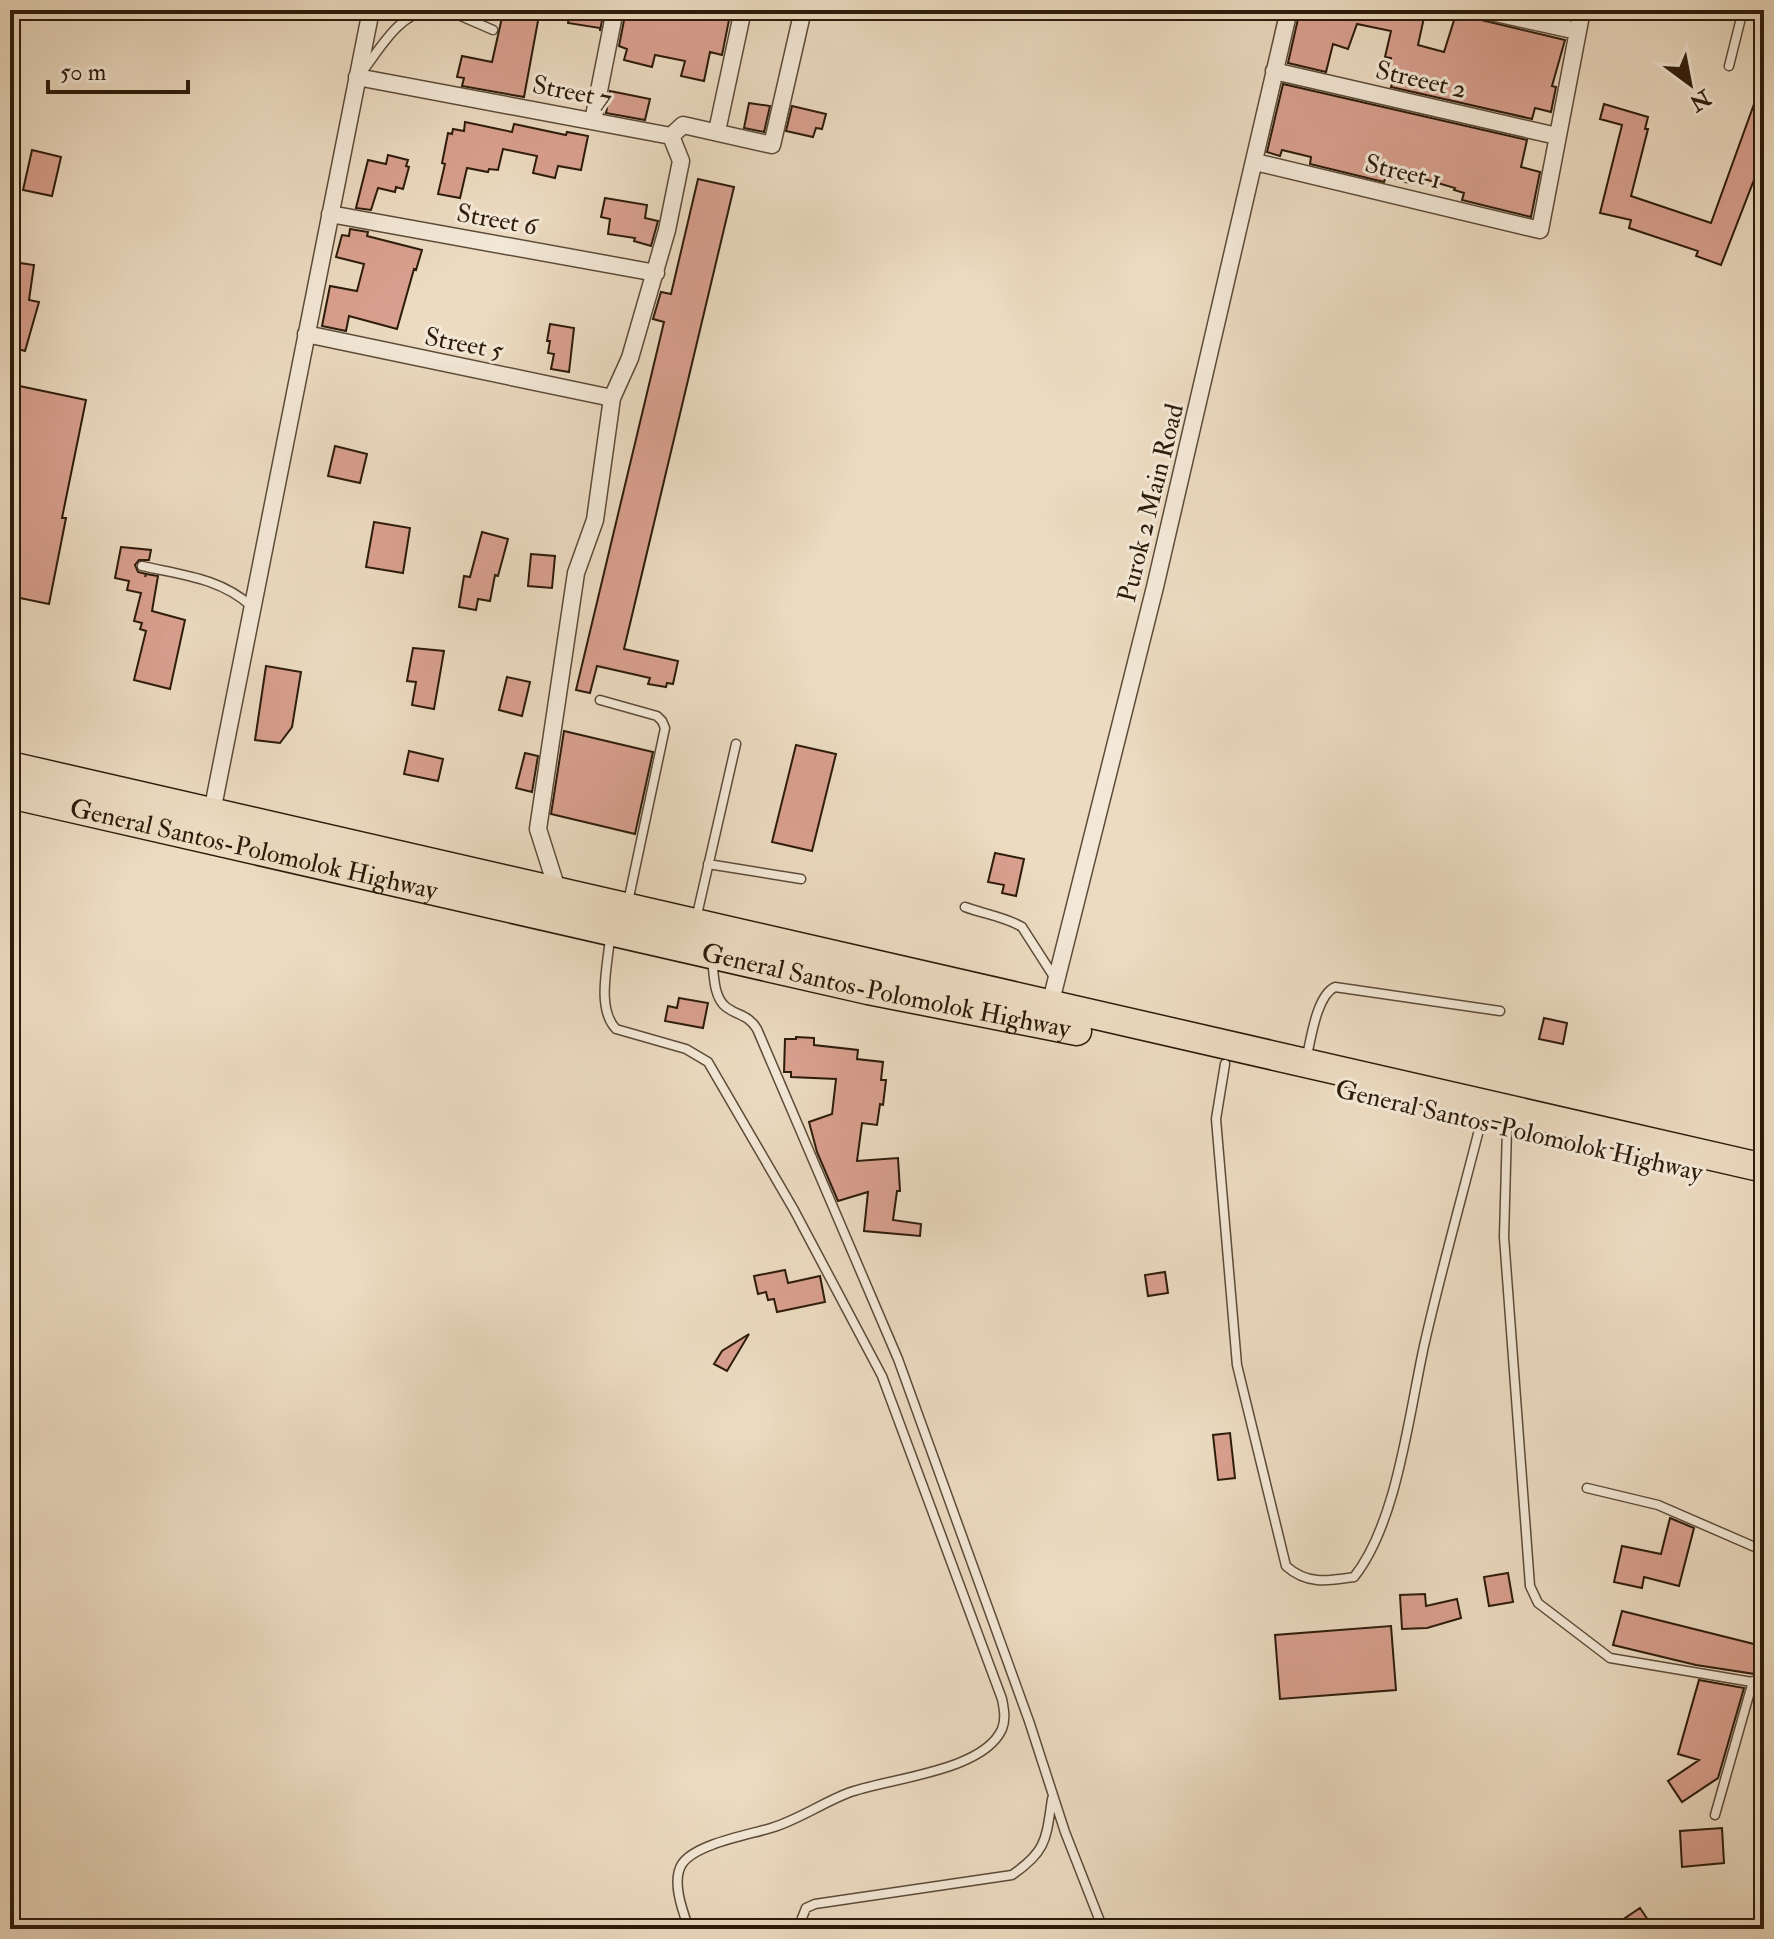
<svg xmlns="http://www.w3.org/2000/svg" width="1774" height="1939" font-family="'IM FELL Double Pica',serif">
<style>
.building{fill:#d9a08f;stroke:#2c1b0a;stroke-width:2}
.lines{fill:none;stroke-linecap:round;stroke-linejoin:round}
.service-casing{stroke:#5c4b38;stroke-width:11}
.minor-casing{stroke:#5c4b38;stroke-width:19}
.trunk-casing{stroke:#2c1b0a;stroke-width:31}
.service{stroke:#f3e8d7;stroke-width:8}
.minor{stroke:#f3e8d7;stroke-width:16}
.trunk{stroke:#ecdbc1;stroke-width:28}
.labels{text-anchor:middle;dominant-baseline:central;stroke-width:6;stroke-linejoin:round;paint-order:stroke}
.street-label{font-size:26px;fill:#2c1b0a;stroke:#f3e8d7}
</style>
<rect width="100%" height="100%" fill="#ecdbc1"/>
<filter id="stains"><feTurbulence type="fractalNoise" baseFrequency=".0025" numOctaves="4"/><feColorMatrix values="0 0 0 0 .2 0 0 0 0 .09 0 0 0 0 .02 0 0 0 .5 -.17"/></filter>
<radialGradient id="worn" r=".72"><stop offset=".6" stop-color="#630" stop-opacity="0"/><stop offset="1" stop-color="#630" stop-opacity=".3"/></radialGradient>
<!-- building -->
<path class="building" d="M515 10H540L524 97 462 86 464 78 457 77 462 56 492 62 503 13 514 15Z
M570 10H604L600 31V28L568 23Z
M626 10H731L722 55 710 52 704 81 681 76 685 61 655 55 652 67 624 60 627 49 619 46Z
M1300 10H1385L1405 14 1408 10 1425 13 1418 45 1444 52 1456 14 1565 40 1552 86 1556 87 1551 112 1535 108 1532 119 1391 87 1395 74 1389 72 1391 58 1385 57 1391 31 1357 24 1348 49 1333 44 1326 72 1288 63Z
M1762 82H1764V154L1721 265 1696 256 1698 251 1629 228 1631 220 1600 213 1622 125 1600 119 1604 104 1648 117 1645 129H1648L1631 196 1711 223Z
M1283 84 1527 140 1521 167 1540 172 1531 217 1462 200 1464 193 1454 190 1455 188 1414 176 1412 184 1386 176 1384 182 1310 164 1311 157 1282 150 1280 156 1267 152Z
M610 91 650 99 645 120 606 113Z
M749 103 770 106 764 132 744 128Z
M792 106 826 114 822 129 816 128 813 137 786 131Z
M465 122 512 132 514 124 566 135 567 132 588 136 581 170 558 166 555 178 533 173 537 156 503 149 498 170 489 169 488 172 467 168 460 198 438 194 445 164 442 163 448 133 452 134 453 129 464 131Z
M32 150 61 157 52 196 23 190Z
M388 155 408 160 406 166 409 167 403 189 396 187 395 192 378 188 371 210 356 208 368 160 386 164Z
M698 179 734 187 624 649 678 661 673 684 667 683 666 687 648 684 650 678 597 666 590 693 576 690 664 322 653 319 661 292 671 294Z
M605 198 647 205 645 218 658 221 651 246 634 241 635 238 608 234 610 219 601 217Z
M350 229 368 232 367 236 422 250 416 270 414 269 397 329 349 316 346 331 322 326 330 286 357 291 364 264 336 257 342 235 349 236Z
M20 263 34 265 29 300 39 302 25 351 10 347V294L15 295Z
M550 324 574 328 569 372 551 369 554 354 548 353 550 341H547Z
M10 384 86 400 62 518H66L49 604 10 596Z
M335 446 367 454 360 483 328 476Z
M374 522 410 528 403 573 366 567Z
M482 532 508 539 498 576 495 575 490 601 478 599 476 610 459 607 464 576 470 577Z
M121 547 151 550 149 560H139L135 565 138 572 146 574 145 577 146 574 158 576 152 611 185 620 170 689 134 680 146 631 140 629 142 623 134 621 141 593 127 590 129 581 115 578Z
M531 554 555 556 552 588 528 586Z
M413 648 444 651 434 709 412 705 416 682 407 681Z
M266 666 301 672 292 727 280 743 255 740Z
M507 677 530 682 522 716 499 710Z
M564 731 653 752 635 834 551 814Z
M796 745 836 754 812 851 772 842Z
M409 751 443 759 438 781 404 774Z
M525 753 538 756 532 792 516 788Z
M995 853 1024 859 1016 896 1002 893 1004 885 988 882Z
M679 998 708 1003 703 1028 665 1021 668 1006 677 1008Z
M1544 1018 1567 1023 1563 1044 1539 1039Z
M796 1037 814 1038V1045L858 1050 857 1059 883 1062 881 1080H886L883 1105 880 1104 877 1125 862 1123 857 1161 898 1158 900 1191H897L893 1220 921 1224 920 1236 864 1231 868 1192 838 1201 817 1152 809 1122 832 1114 836 1079 791 1077V1072H784L785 1039H796Z
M785 1270 788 1283 820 1276 825 1302 777 1312 774 1299 768 1300 766 1292 758 1294 754 1276Z
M1165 1272 1168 1293 1148 1296 1145 1275Z
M749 1334 727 1371 714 1364 722 1351Z
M1230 1433 1235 1478 1218 1480 1213 1435Z
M1670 1518 1694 1528 1679 1586 1644 1577 1642 1588 1614 1582 1622 1546 1661 1554Z
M1508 1573 1513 1602 1489 1606 1484 1577Z
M1425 1594 1426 1606 1457 1599 1461 1618 1427 1628 1402 1629 1400 1595Z
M1622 1611 1762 1646 1755 1674 1696 1665 1613 1645Z
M1391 1626 1396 1690 1280 1699 1275 1635Z
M1699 1680 1744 1688 1718 1778 1682 1802 1668 1781 1699 1760 1678 1754Z
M1722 1828 1724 1863 1682 1867 1680 1831Z
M1640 1908 1654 1929H1609Z"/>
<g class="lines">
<defs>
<path id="service" d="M447 10 493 30
M1729 66 1743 10
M362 72C380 49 399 13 430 10
M142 566C182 575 220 578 251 606
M600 700 657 716 662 721 665 728 628 902
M708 864 801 879
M965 907C984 914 1006 917 1022 927L1056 980
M696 919 736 744
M610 937C608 965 596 1008 616 1029L686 1049 708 1062 794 1210 882 1376 1002 1699C1004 1709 1006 1719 1002 1729 983 1772 888 1778 848 1793 822 1803 798 1820 771 1828 748 1835 695 1844 682 1864 671 1881 683 1912 689 1929
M712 958C714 973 713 997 726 1007 738 1016 749 1015 757 1029L898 1359 1029 1721 1065 1832 1103 1929
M1306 1060C1311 1040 1316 996 1335 987L1500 1011
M1225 1064 1216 1119 1237 1365 1286 1566C1307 1585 1328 1581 1354 1577 1397 1523 1409 1414 1424 1346 1441 1271 1462 1197 1481 1122
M1507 1128 1504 1237 1530 1586 1538 1603 1610 1658 1764 1684
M1587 1488 1658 1505 1764 1551
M1715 1815 1753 1681
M802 1918 806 1908 815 1904 1012 1875C1047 1851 1046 1839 1052 1799"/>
<path id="minor" d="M1482 10 1577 31
M1274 71 1557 136
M357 77 671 136 683 125 772 145 803 10
M593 121 615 10
M717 131 743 10
M1255 162 1540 230 1582 10
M330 214 656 273
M306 334 612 398
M211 817 371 10
M558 892 538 829 576 573 595 520 612 398 630 358 667 230 681 161 671 136
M1050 1005 1155 587 1289 10"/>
<g id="trunk">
<path d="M10 766 1764 1168"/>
<path id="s1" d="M10 794 868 990 1077 1031"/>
</g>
</defs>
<!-- service casing -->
<use href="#service" class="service-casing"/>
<!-- minor casing -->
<use href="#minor" class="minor-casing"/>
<!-- trunk casing -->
<use href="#trunk" class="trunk-casing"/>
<!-- service -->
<use href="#service" class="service"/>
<!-- minor -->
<use href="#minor" class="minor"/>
<!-- trunk -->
<use href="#trunk" class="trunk"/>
</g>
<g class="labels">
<!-- street labels -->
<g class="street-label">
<text transform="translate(1421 80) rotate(13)">Streeet 2</text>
<text transform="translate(572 92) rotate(11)">Street 7</text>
<text transform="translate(1403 172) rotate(13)">Street 1</text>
<text transform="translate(497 220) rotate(10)">Street 6</text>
<text transform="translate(464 344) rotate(11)">Street 5</text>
<text transform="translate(1151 503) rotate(-76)">Purok 2 Main Road</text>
<text stroke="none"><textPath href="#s1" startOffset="250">General Santos-Polomolok Highway</textPath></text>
<text stroke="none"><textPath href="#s1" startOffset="898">General Santos-Polomolok Highway</textPath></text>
<text transform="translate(1519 1131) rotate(13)">General Santos-Polomolok Highway</text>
</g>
</g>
<!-- margin -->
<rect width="1774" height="1939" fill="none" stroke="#ecdbc1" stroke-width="40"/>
<rect x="12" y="12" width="1750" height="1915" fill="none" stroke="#2c1b0a" stroke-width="4"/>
<rect x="20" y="20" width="1734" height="1899" fill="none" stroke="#2c1b0a" stroke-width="2"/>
<!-- north arrow -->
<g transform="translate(1690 84) rotate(148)" stroke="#f3e8d7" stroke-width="6" paint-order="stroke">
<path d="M0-6L14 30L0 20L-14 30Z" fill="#2c1b0a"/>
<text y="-12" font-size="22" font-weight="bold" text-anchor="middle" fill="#2c1b0a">N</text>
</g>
<!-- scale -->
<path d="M48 80v12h140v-12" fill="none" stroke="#2c1b0a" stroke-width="4"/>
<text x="60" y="80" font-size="24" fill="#2c1b0a" stroke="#f3e8d7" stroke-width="6" paint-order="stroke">50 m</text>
<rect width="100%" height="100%" filter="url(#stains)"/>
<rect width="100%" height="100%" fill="url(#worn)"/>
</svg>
